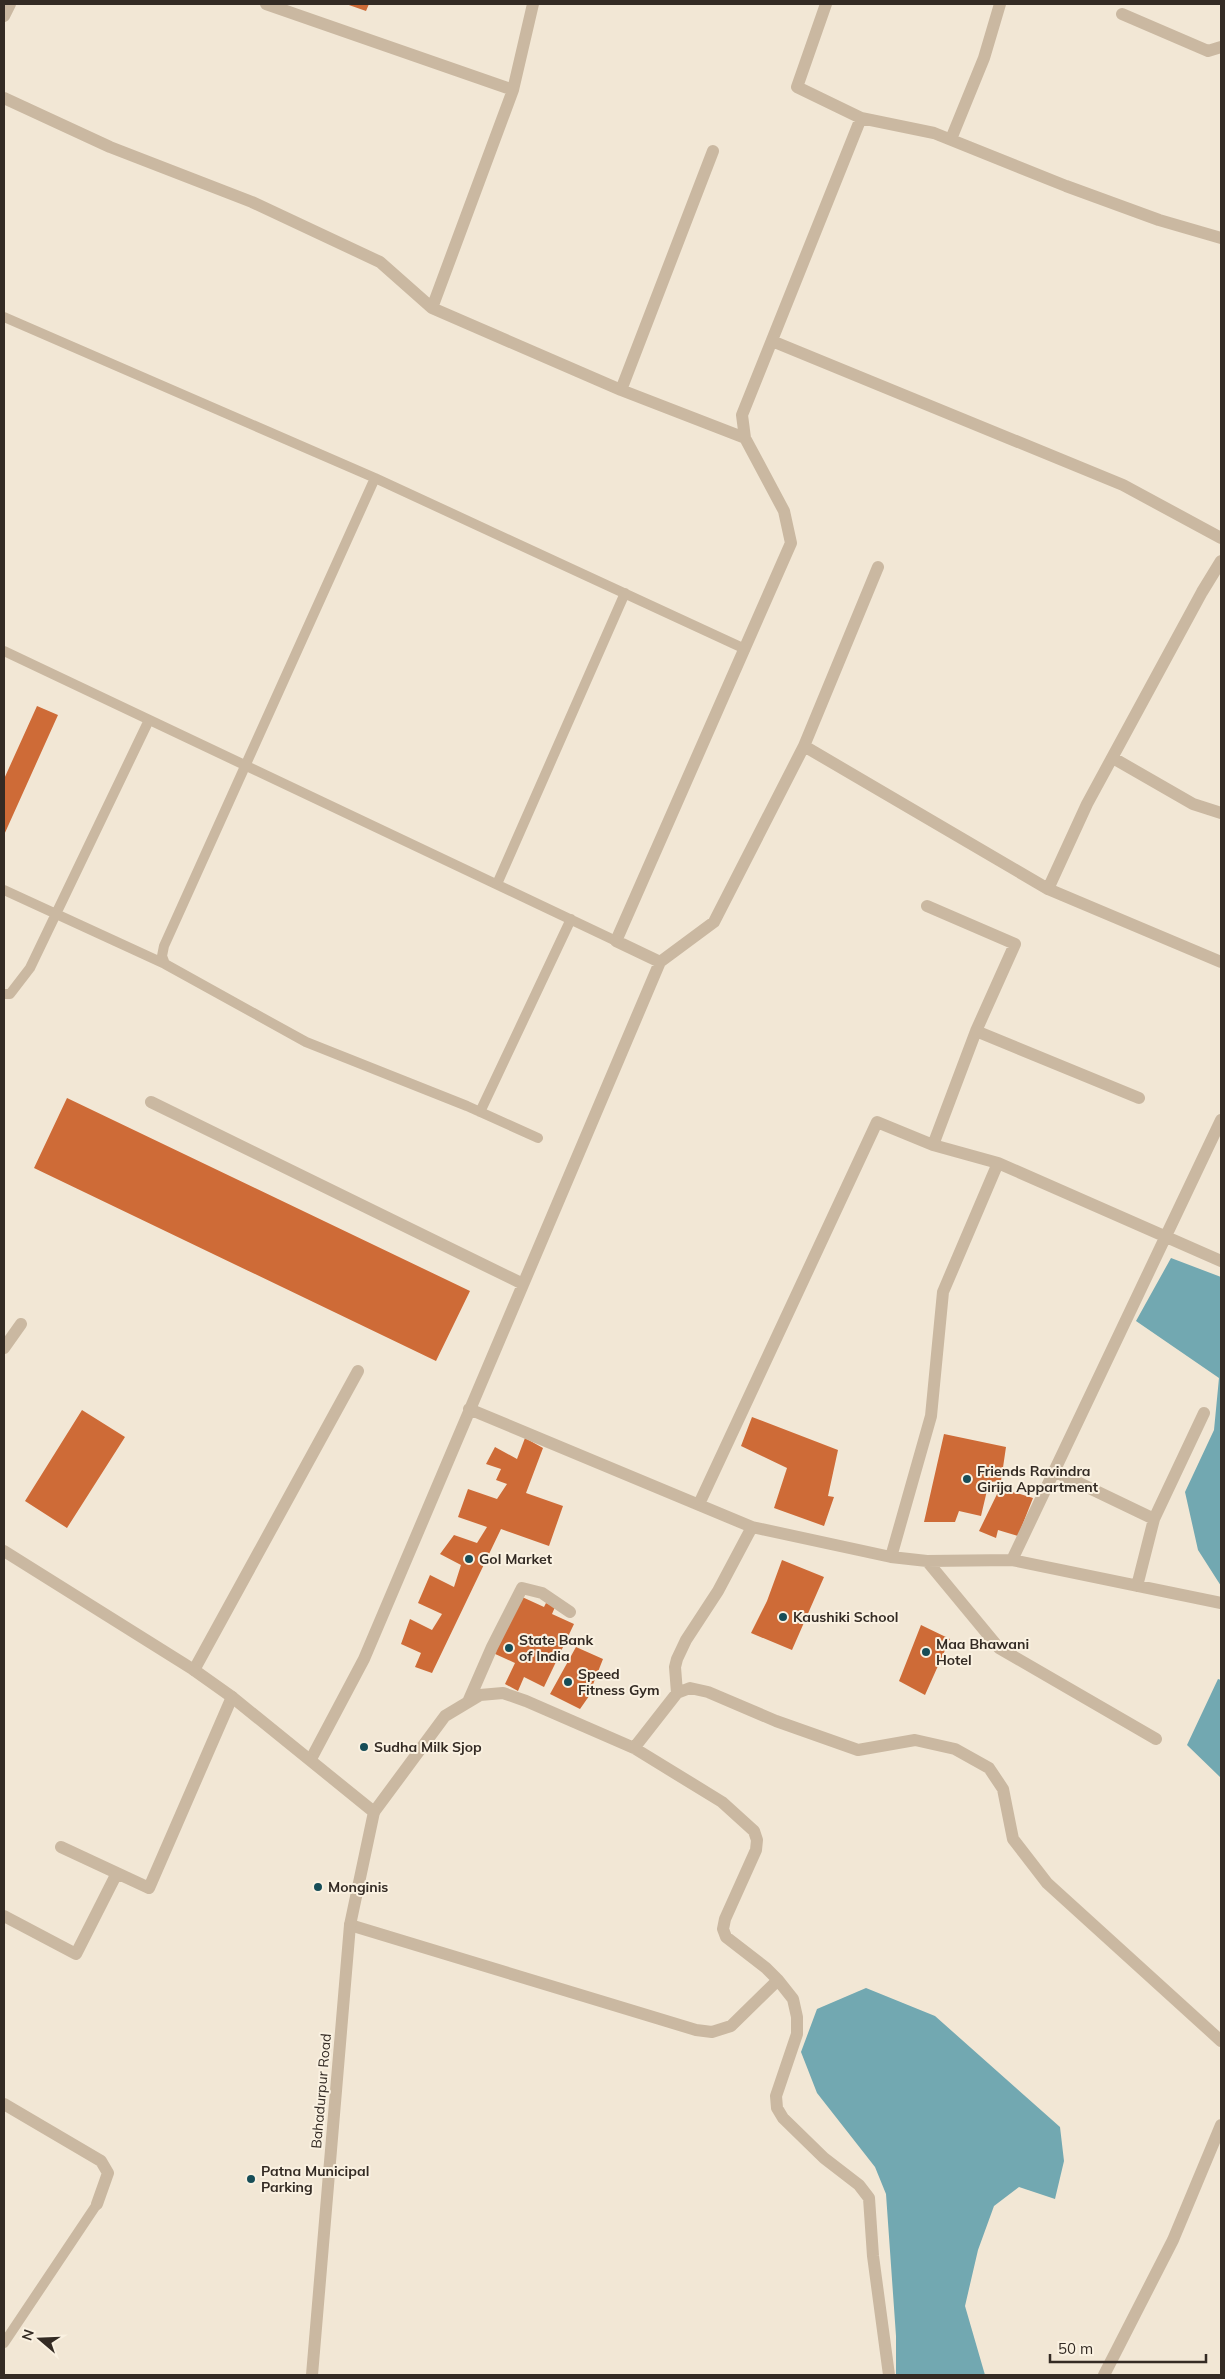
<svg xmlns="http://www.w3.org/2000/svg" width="1225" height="2379" font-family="Mulish,sans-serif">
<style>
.water{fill:#72a8b1}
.building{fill:#ce6b37}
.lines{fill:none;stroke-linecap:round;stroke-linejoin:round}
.service{stroke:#cab8a1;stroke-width:10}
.minor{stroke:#cab8a1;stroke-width:12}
.tertiary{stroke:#cab8a1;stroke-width:12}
.poi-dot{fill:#174d57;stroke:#faf1e1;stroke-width:2}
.labels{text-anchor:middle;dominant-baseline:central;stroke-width:4;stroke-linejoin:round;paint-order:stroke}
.poi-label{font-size:14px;font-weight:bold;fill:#342b24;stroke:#faf1e1;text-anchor:start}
.street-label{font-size:14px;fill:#342b24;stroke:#faf1e1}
</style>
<rect width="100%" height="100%" fill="#f2e7d5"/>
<!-- water -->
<path class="water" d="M1171 1258 1221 1277V1586L1198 1550 1185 1492 1214 1430 1219 1378 1136 1321Z
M1218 1679 1221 1680V1778L1187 1745Z
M866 1988 935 2016 1060 2127 1064 2161 1055 2199 1019 2187 994 2206 978 2250 965 2306 985 2375H896V2336L886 2194 875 2167 817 2093 801 2052 817 2009Z"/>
<!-- building -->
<path class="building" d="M346 4H369L366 11Z
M37 706 58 715 4 835V779Z
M67 1098 470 1291 436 1361 34 1168Z
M82 1410 125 1437 67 1528 25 1501Z
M752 1417 838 1450 828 1496 834 1497 824 1526 774 1508 787 1468 741 1446Z
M944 1434 1006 1447 1001 1481 989 1482 981 1516 959 1511 955 1522H924Z
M525 1438 543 1448 526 1493 563 1506 549 1546 501 1529 432 1673 415 1667 421 1653 401 1644 410 1619 432 1630 442 1614 418 1603 430 1575 454 1587 461 1565 440 1554 454 1535 477 1543 487 1527 458 1517 468 1489 497 1499 507 1484 496 1480 501 1469 486 1464 495 1447 517 1459Z
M1000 1488 1033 1498 1018 1536 998 1530 996 1538 979 1531Z
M782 1560 824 1577 792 1650 751 1633 767 1601Z
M520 1596 544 1607 546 1603 555 1607 552 1614 574 1624 544 1687 524 1677 518 1691 505 1684 515 1663 493 1653Z
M921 1625 950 1639 925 1695 899 1681Z
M576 1647 603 1659 592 1687 594 1689 580 1709 550 1694Z"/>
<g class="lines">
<!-- service -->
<path class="service" d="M4 317 375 478 164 946 162 956 165 964 306 1042 467 1106 538 1138
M375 478 745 649
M4 651 616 941
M497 884 625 593
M4 890 165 964
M4 994H10L30 968 149 720
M480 1112 571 919
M4 2343 97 2204"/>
<!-- minor -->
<path class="minor" d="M266 4 513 90
M826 4 797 87 861 118
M1122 14 1208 51 1221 47
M4 16 10 4
M4 98 110 147 252 202 380 262 432 308 621 390 745 438 784 511 791 543 616 941 660 962
M951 139 984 58 1000 4
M432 308 513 90 533 4
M772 341 1123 485 1221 538
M621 390 713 151
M745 438 742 415 861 118 934 133 1066 186 1159 220 1221 238
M1221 561 1202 592 1087 804 1048 889 1221 962
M804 746 878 567
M1113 758 1193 804 1221 813
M927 906 1015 944 976 1031 933 1145
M976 1031 1139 1098
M151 1102 523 1284
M4 1348 21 1324
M469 1409 752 1527 891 1557 927 1561 1012 1560 1221 1603
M1054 1471 1154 1519
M699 1504 877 1122 933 1145 998 1163 1221 1261
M891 1557 931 1416 943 1292 998 1163
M1012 1560 1221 1120
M927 1561 999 1648 1156 1739
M1137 1586 1154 1519 1204 1413
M194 1670 358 1371
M677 1693 675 1667 677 1659 686 1640 718 1591 752 1527
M468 1702 492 1647 522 1588 542 1593 570 1612
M634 1748 677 1693 690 1688 708 1692 776 1721 858 1750 915 1740 955 1749 989 1768 1003 1789 1013 1839 1047 1883 1221 2041
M311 1759 364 1659 660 962 714 922 804 746 1048 889
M374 1812 445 1716 480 1695 503 1693 526 1701 634 1748 722 1802 754 1831 757 1840 756 1850 725 1919 723 1929 726 1937 766 1968 778 1980 793 1999 797 2017V2034L776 2096 777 2108 783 2118 824 2158 859 2185 869 2198 873 2256 889 2375
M61 1847 149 1888 232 1697
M4 1916 76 1954 117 1873
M350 1925 696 2030 712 2032 731 2026 778 1980
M4 2104 101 2161 108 2173 97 2204
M1104 2375 1173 2240 1221 2125"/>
<!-- tertiary -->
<path class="tertiary" d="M4 1551 194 1670 232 1697 374 1812 350 1925 312 2375"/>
</g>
<!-- markers -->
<g class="poi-dot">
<circle cx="967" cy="1479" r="5"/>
<circle cx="469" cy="1559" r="5"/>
<circle cx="783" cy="1617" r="5"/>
<circle cx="509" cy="1648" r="5"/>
<circle cx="926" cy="1652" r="5"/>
<circle cx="568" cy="1682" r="5"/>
<circle cx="364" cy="1747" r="5"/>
<circle cx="318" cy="1887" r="5"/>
<circle cx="251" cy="2179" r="5"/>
</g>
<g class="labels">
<!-- poi labels -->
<g class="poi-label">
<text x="977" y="1471">Friends Ravindra<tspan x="977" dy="16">Girija Appartment</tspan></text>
<text x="479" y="1559">Gol Market</text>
<text x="793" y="1617">Kaushiki School</text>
<text x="519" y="1640">State Bank<tspan x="519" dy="16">of India</tspan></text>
<text x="936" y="1644">Maa Bhawani<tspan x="936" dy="16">Hotel</tspan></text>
<text x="578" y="1674">Speed<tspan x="578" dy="16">Fitness Gym</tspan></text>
<text x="374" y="1747">Sudha Milk Sjop</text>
<text x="328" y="1887">Monginis</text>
<text x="261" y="2171">Patna Municipal<tspan x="261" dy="16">Parking</tspan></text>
</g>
<!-- street labels -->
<g class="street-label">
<text transform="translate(321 2091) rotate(-85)">Bahadurpur Road</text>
</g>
</g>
<!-- border -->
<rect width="1225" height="2379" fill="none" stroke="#342b24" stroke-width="10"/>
<!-- north arrow -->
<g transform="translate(40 2339) rotate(289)" stroke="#faf1e1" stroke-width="4" paint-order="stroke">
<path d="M0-4L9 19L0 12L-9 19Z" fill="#342b24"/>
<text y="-8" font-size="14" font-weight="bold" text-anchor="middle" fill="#342b24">N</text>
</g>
<!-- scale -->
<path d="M1050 2354v8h156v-8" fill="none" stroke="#342b24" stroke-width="2.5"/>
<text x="1058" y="2354" font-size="15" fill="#342b24" stroke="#faf1e1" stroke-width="4" paint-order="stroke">50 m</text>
</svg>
